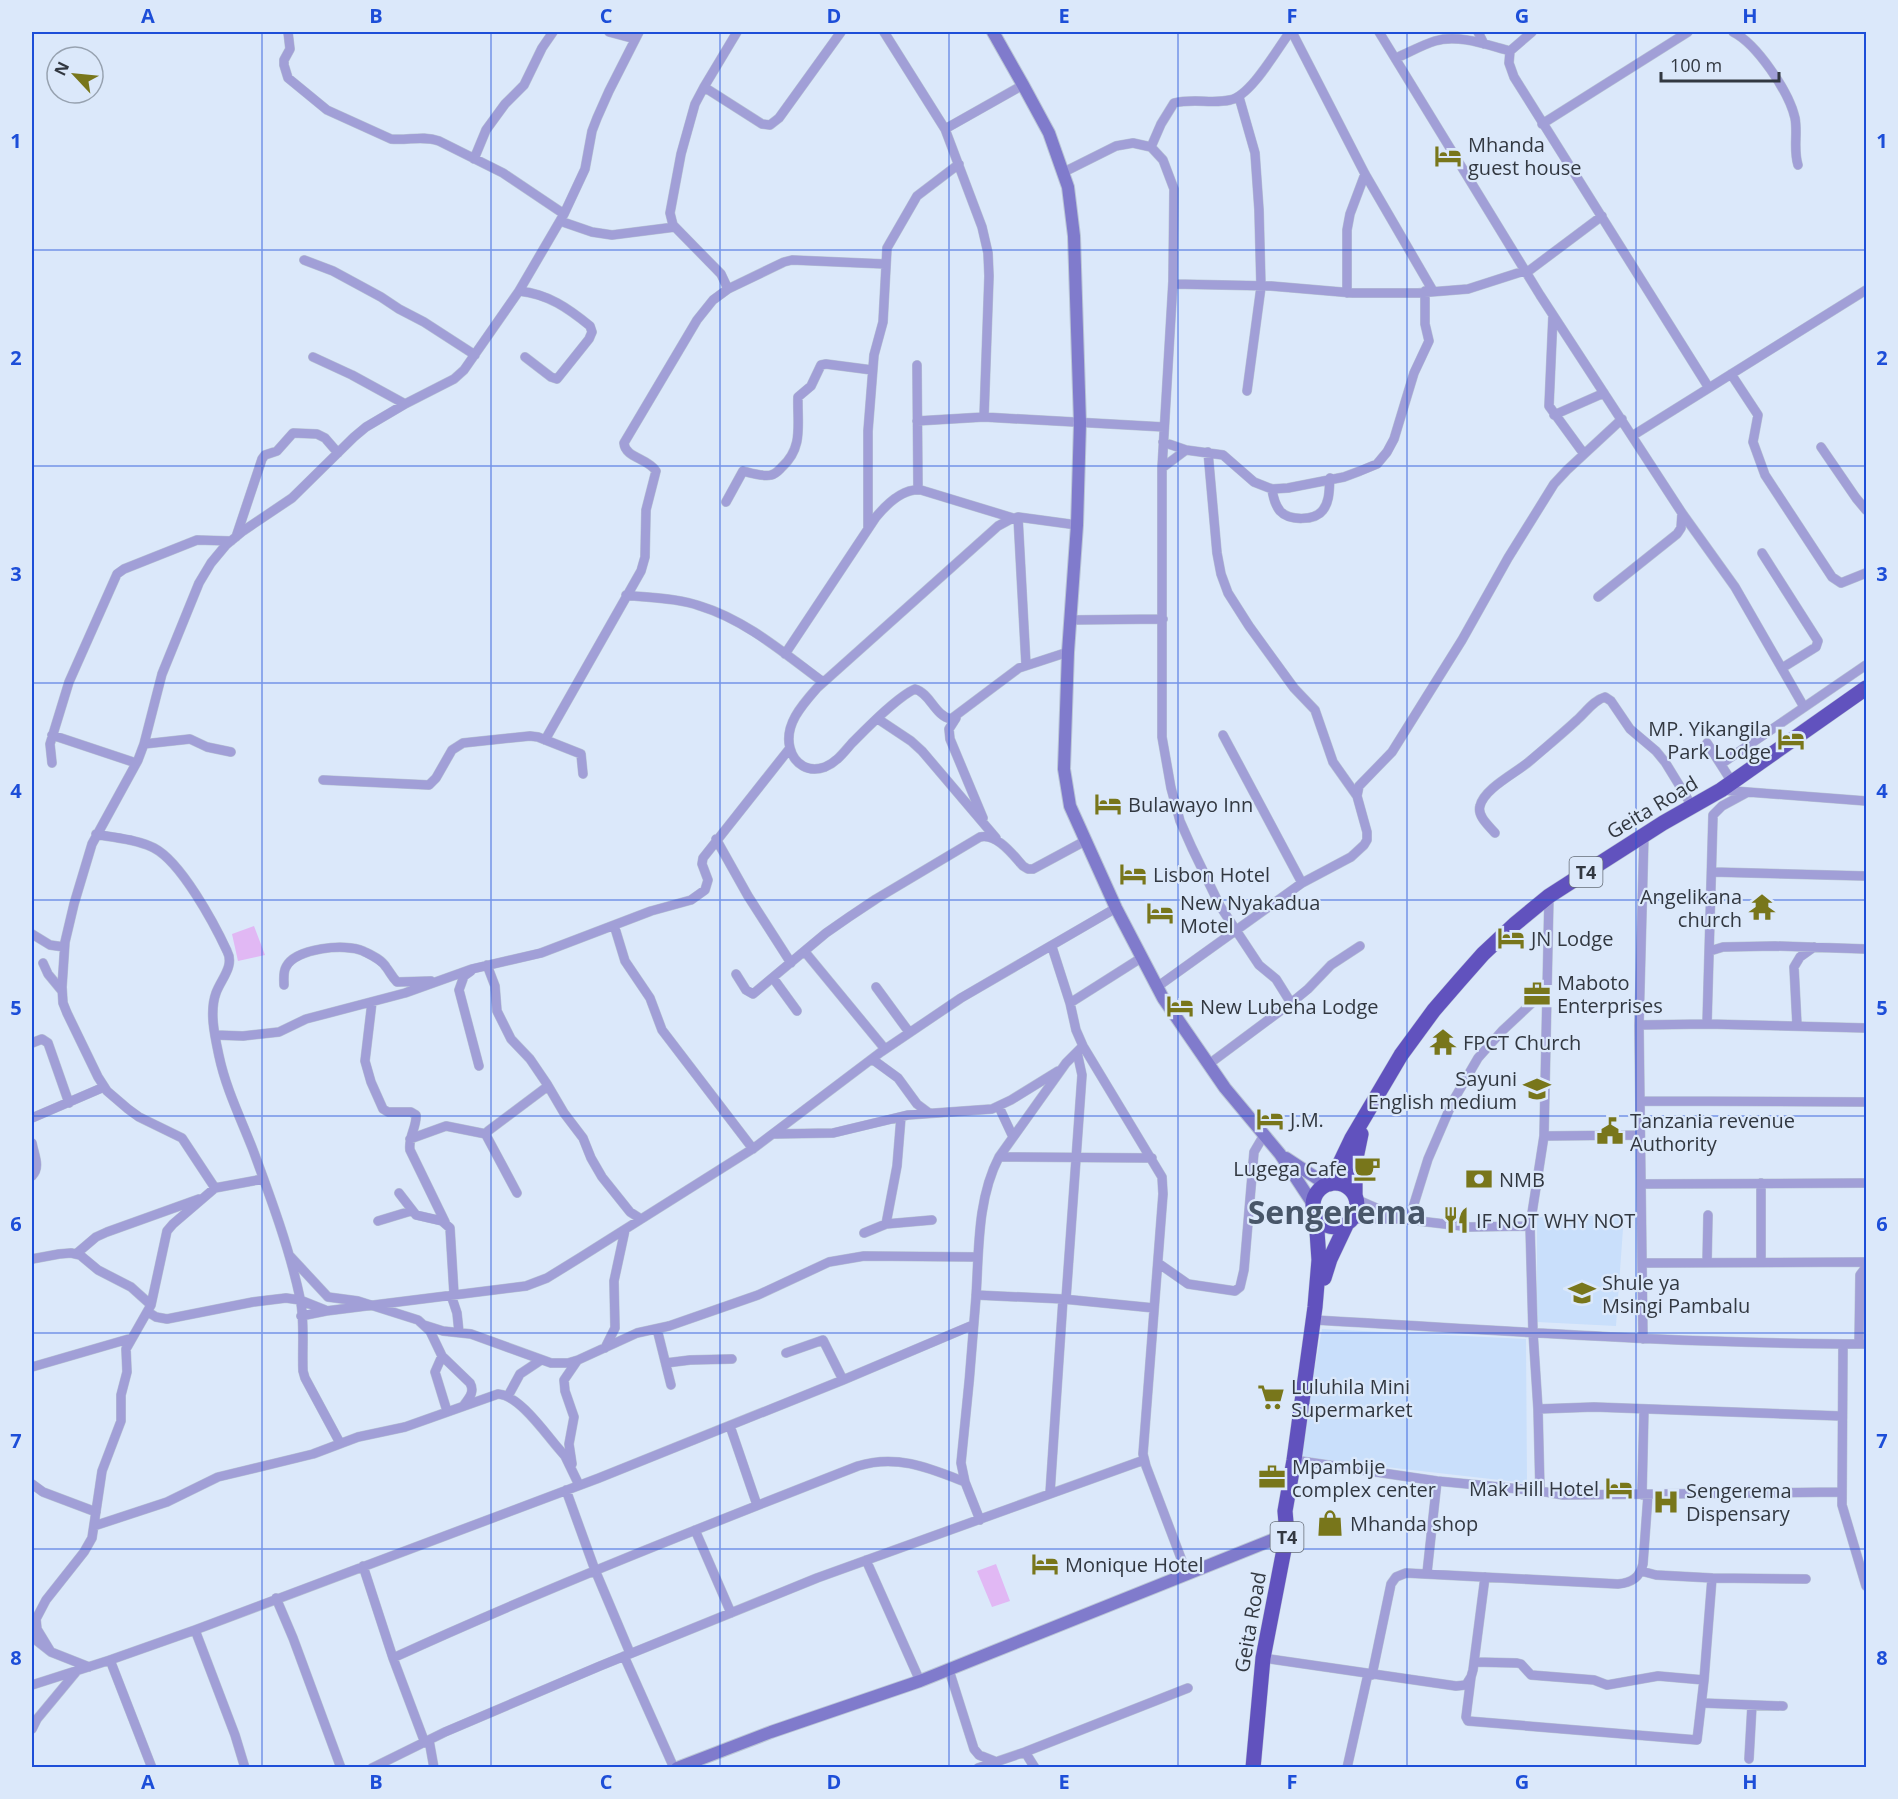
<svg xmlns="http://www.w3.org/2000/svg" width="1898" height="1799" font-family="'Open Sans',sans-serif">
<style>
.built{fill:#c9dffb}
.green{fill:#e1b8f4}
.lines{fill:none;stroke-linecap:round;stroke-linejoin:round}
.minor-casing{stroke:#b9c5d5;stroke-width:10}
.secondary-casing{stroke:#b9c5d5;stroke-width:14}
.trunk-casing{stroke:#b9c5d5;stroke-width:16}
.minor{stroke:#a19fd7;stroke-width:9}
.secondary{stroke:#807bcc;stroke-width:12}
.trunk{stroke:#6152be;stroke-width:15}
.grid{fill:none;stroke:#1d4ed8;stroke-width:1.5;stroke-opacity:0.55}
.labels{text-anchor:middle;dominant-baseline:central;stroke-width:4.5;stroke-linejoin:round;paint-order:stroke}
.shield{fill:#dbe8fa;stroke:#656d78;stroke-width:1.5}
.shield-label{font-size:18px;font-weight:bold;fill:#323841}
.poi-label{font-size:20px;fill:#323841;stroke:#dbe8fa;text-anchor:start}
.street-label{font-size:20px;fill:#323841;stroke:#dbe8fa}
.town-label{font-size:32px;font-weight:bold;fill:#485669;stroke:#dbe8fa}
.neatline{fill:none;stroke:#1d4ed8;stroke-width:2}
.grid-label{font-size:20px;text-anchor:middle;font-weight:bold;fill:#1d4ed8}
</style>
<rect width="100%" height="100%" fill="#dbe8fa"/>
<!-- built -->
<path class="built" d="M1624 1215 1616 1326 1537 1322V1217Z
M1322 1329 1526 1339 1527 1483 1298 1457Z"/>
<!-- green -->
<path class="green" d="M254 926 265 955 238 961 232 934Z
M996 1564 1010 1601 992 1607 977 1571Z"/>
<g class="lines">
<defs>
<path id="minor" d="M288 32 290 49 284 60V65L288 78 327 110 391 139C407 141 423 135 439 141L503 173 564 214
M609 32 635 39
M884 32 945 129 982 227 988 253 989 276 984 417
M1292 32 1365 174 1433 291
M1379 32 1540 295 1682 513 1735 587 1804 707
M1478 32 1484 44
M1532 32 1510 51 1509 63 1514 77 1709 388
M1733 32C1757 44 1789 92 1795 118 1798 134 1793 149 1798 165
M1396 58C1408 53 1422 45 1435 41 1459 34 1487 45 1510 51
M704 87 762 124 770 125 779 118 841 32
M1239 97 1255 153 1259 210 1261 287 1247 391
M1542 124 1688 32
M945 129 1023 85
M1151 147 1161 124 1174 103C1193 98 1212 104 1230 100 1251 96 1277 49 1290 32
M474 159 486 130 505 104 524 85 542 48 553 32
M1062 173 1116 146 1133 143 1151 147 1163 160 1174 189 1173 281 1162 468V737L1171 788 1180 821 1192 848 1220 906 1253 956 1259 965 1276 979 1291 1003
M560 221 592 232 612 235 675 227
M304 260 333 271 381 297 399 309 424 322 475 355
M1526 273 1602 216
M1173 284 1271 286 1353 293H1418L1468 289 1524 271
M728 289 721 274 673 225 670 213 681 154 695 104 704 87 737 32
M519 291C548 294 568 308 590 326L592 332 589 339 557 379 551 377 525 357
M1347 293V230L1350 214 1365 174
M1553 315 1549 406 1584 454
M313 357 352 375 405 404
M917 365 918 490
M1731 374 1758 415 1753 442 1765 475 1832 577 1841 583 1866 573
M1554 415 1604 393
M917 421 984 417 1164 427
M1632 436 1866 290
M1163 442 1186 450 1223 455 1254 482 1272 489 1288 488 1344 477 1360 471 1377 464 1387 452 1394 439 1414 373 1429 341 1425 324V291
M1821 447 1856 498 1866 510
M1208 452 1217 553 1221 574 1228 593 1249 626 1294 688 1315 710 1333 762 1357 796
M1162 468 1186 450
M1272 489C1273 496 1275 505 1280 511 1289 521 1315 521 1323 510 1330 501 1329 489 1330 478
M726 502 743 471C751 473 763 477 771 475 776 474 779 470 782 467 804 447 797 424 798 397L811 386 821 365 826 364 872 370
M1018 517 1026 665
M868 529V431L874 355 883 322 887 248 917 196 959 164
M236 537 262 459 265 455 277 451 293 433 317 434 325 438 338 453
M1762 553 1818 641 1816 647 1782 668
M626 595C651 598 677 598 700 606 746 620 785 654 823 682
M1598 597 1677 534 1681 528 1682 513
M1071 620 1163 619
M1068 652 1019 668 951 719C935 716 930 693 915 689 897 697 867 728 852 743 844 752 837 762 825 767 817 770 810 770 803 766 796 762 792 756 790 748 784 725 802 705 817 688L998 526 1009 520 1018 517 1077 525
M785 654 876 517C886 505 903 488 921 490L1013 518
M956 718 949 729 950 739 983 818
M878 719 911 741 922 751 996 838
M52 735 136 763
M1223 735 1302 883
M545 740 641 571 645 557 646 510 656 471C648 458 625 458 624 443L697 320 713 300 728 289 784 262 792 260 885 264
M1707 743 1732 782
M144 744 190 739 207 747 231 752
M52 763 50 744 69 682 117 574 124 569 197 540 231 541
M1721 764 1866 665
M323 780 429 785 436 778 452 750 463 743 530 736 538 737 581 754 583 774
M1721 790 1866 801
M1495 833C1489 826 1477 816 1480 806 1484 788 1518 772 1531 760 1546 747 1562 734 1577 720 1586 712 1594 700 1605 697L1611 701 1630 729 1656 751 1665 762 1692 806
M96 834C114 838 137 839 154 848 181 862 214 923 227 951 235 966 221 979 216 993 209 1012 215 1037 219 1056 226 1089 241 1119 253 1150 270 1196 290 1250 300 1298 305 1320 302 1348 303 1371L305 1378 340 1443
M716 839 748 896 791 963
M1712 872 1866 876
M614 925 625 961 650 998 662 1030 753 1149
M32 934 50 945 64 947
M1052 947 1070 1003
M1710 951 1723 947 1775 946 1866 949
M805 952 885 1049
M1141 958 1070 1003 1076 1030 1083 1046 1162 1177 1163 1194 1143 1454 1146 1466 1187 1574
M43 963 48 974 62 991
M487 965 495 986 497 1011 511 1039 530 1059 547 1084 564 1113 583 1138 591 1158 602 1177 630 1212 641 1219
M471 971 464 976 459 990 479 1066
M736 974 746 990 753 994 826 933 849 917 876 899 980 837C997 833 1013 855 1023 866L1028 869H1033L1085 841
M773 978 797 1011
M284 985C284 979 283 972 286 967 295 948 346 943 363 951 371 955 381 959 386 967 390 972 392 977 397 982L431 981
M876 987 909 1032
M1157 987 1302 883 1351 857 1364 845 1367 840V832L1357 796 1359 786 1392 752 1462 640 1508 558 1554 484 1567 470 1622 419
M372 1002 365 1061 371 1082 383 1109 388 1112H411L416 1115C417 1127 408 1137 410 1150L445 1222
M1707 1024 1713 815 1722 806 1746 793
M1639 1025 1707 1024 1866 1028
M1797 1025 1794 967 1800 957 1814 947
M215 1035 243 1036 279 1032 306 1019 405 993 472 969 541 953 651 911 691 900 705 890 708 880 702 864 703 858 790 748
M32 1043 42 1039 48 1043 69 1103
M872 1059 898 1078 917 1104 929 1113
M1209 1064 1291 1003 1308 989 1331 965 1360 946
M1640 1101 1866 1102
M999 1107 1013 1137
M32 1118 104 1087
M773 1134 833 1133 908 1115 992 1109 1011 1100 1058 1071
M1544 1136 1640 1135
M410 1139 446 1126 486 1134
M32 1143C34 1155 41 1167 32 1176
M999 1157 1152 1158
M1641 1184 1866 1183
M215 1188 182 1138 139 1117 128 1109 107 1091 98 1077 67 1013 63 1003 62 987 65 942 74 904 92 844 138 760 144 744 162 674 199 583 211 563 226 545 243 531 292 498 354 437 366 427 405 404 454 379 464 370 519 291 564 214 585 169 592 131 597 118 609 91 639 32
M399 1193 416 1215 442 1221 450 1228 454 1294
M517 1193 486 1135 488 1131 548 1086
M1356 1199 1397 1217
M1352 1219H1402L1470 1227 1530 1226
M1409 1220 1428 1159 1453 1101 1478 1058 1502 1031 1547 989
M378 1221 411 1211
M886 1224 932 1220
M864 1233 886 1224 897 1166 901 1117
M76 1254 96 1237 107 1232 199 1199
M289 1255 328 1297 358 1301 418 1320 430 1331 442 1356 470 1383C475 1392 469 1398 464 1405
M32 1259 59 1254 71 1253 80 1255 98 1270 131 1287 151 1305
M1761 1262V1183
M1158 1263 1188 1284 1235 1291 1240 1287 1244 1270 1254 1152 1264 1135
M1642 1263 1866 1262
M1707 1263 1708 1215
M451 1295 457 1313 459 1332
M976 1295 1063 1299 1154 1308
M1066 1299 1082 1075 1077 1052
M148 1312 156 1317 167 1319 253 1302 286 1298 300 1300 325 1310
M301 1316 326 1311 526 1286 547 1278 581 1257 754 1148 881 1052 961 998 1116 908
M1313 1320C1497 1330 1682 1344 1866 1344
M424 1325 443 1331 471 1334 551 1363H568L578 1360 637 1333 669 1326 758 1295 829 1262 864 1256 978 1257
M657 1329 671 1385
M1643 1339 1639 1025 1644 835
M1843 1344 1842 1505 1866 1586
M1859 1344 1860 1275 1866 1267
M605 1348 615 1328 614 1281 625 1230
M786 1353 823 1340 843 1380
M442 1356 435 1372 447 1411
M666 1363 690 1360 732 1359
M32 1367 132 1338
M508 1396 520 1374 541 1360
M1538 1409 1594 1407 1841 1416
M730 1426 757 1505
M1294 1460 1437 1481 1540 1491 1563 1495 1841 1492
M572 1464 569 1444 574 1417 565 1391 564 1380 577 1361
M32 1484 43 1492 96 1512
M566 1490 595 1570 630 1653
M1540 1491 1538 1409 1533 1332 1530 1226 1544 1136 1549 896
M1050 1493 1063 1299
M1642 1495 1644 1409
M980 1520 965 1482 961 1463C967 1408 972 1353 976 1297 979 1251 977 1199 999 1157L1066 1063 1083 1046
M94 1526 167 1502 218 1477 313 1454 358 1437 405 1427 498 1394C519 1395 545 1433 559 1449L565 1456 579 1485
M695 1530 731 1613
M866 1560 920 1681
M363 1566 393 1658 425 1743
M1641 1571 1656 1575 1712 1578 1806 1579
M1427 1573 1437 1481
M276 1598 293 1638 341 1768
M195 1630 235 1735 245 1768
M32 1637 51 1652 89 1667
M51 1652 37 1629 36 1619 46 1600 84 1552 92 1538 102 1471 121 1421V1395L127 1372 126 1349 151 1305 167 1231 173 1224 215 1188 263 1179
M624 1656 674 1768
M393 1658C546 1588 702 1527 858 1466 897 1454 929 1468 965 1482
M1263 1658 1456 1686 1466 1685 1471 1677 1473 1670 1485 1577
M110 1660 152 1768
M1474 1662 1517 1663 1521 1664 1531 1675 1594 1680 1607 1685 1658 1676 1704 1680
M949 1670 974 1749 979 1755 994 1761
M1372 1675 1391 1584 1396 1577 1406 1573 1618 1584C1632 1583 1640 1577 1643 1564L1648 1495
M1471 1677 1466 1717 1468 1721 1697 1740 1704 1680 1712 1578
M32 1685 110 1660 195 1630 599 1478 843 1380 973 1325
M1702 1703 1783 1706
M32 1729 37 1719 76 1672
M429 1740 434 1768
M1025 1752 1035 1768
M1749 1759 1752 1705
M372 1768 445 1732 600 1666 817 1578 1144 1460
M978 1768 1025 1752 1188 1688
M1347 1768 1368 1674"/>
<path id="secondary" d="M993 32 1023 85 1049 133 1068 187 1074 236 1080 423 1077 525 1068 652 1064 769 1070 806 1116 908 1163 998 1225 1088 1280 1154 1313 1204
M1286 1158 1327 1185
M677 1768 771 1732 920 1681 1287 1534"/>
<path id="trunk" d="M1313 1205a22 22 0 1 1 44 0a22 22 0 1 1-44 0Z
M1330 1184 1352 1138 1401 1055 1434 1010 1460 980 1483 954 1515 924 1549 896 1577 878 1663 823 1721 790 1866 688
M1355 1195V1163L1361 1134
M1324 1278 1330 1259 1347 1223
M1253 1768 1263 1658 1287 1534 1285 1511 1294 1460 1315 1307 1319 1260 1316 1217"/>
</defs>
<!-- minor casing -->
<use href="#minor" class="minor-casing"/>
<!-- secondary casing -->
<use href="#secondary" class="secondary-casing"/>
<!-- trunk casing -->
<use href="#trunk" class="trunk-casing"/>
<!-- minor -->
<use href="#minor" class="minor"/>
<!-- secondary -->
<use href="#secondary" class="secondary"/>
<!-- trunk -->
<use href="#trunk" class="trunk"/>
</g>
<!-- grid -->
<path class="grid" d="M262 32V1768M491 32V1768M720 32V1768M949 32V1768M1178 32V1768M1407 32V1768M1636 32V1768M32 250H1866M32 466H1866M32 683H1866M32 900H1866M32 1116H1866M32 1333H1866M32 1549H1866"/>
<!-- icons -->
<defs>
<symbol id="hotel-bare" viewBox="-9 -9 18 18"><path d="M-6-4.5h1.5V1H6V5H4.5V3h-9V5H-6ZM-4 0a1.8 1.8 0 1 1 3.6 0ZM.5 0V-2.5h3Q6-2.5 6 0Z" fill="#78761b" stroke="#dbe8fa" stroke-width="2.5" paint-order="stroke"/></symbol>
<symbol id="temple-bare" viewBox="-9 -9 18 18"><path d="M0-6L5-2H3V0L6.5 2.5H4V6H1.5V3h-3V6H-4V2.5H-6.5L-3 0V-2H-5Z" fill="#78761b" stroke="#dbe8fa" stroke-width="2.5" paint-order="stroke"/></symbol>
<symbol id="office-bare" viewBox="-9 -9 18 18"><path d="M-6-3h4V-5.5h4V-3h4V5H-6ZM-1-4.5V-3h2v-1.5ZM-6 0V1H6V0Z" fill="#78761b" stroke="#dbe8fa" stroke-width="2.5" paint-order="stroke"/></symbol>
<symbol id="school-bare" viewBox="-9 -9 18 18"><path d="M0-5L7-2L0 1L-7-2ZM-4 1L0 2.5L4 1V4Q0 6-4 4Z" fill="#78761b" stroke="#dbe8fa" stroke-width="2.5" paint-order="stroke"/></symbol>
<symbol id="civic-bare" viewBox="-9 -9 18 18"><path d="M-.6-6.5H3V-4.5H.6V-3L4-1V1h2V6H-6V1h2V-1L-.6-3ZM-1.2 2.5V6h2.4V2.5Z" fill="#78761b" stroke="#dbe8fa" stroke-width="2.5" paint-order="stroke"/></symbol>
<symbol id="cafe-bare" viewBox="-9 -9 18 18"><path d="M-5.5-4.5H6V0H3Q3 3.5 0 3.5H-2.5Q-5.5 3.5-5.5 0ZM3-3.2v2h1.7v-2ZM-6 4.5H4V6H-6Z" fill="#78761b" stroke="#dbe8fa" stroke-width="2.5" paint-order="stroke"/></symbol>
<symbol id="bank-bare" viewBox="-9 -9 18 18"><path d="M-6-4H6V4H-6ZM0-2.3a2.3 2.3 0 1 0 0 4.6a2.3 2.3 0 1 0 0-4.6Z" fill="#78761b" stroke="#dbe8fa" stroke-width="2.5" paint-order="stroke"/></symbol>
<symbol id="restaurant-bare" viewBox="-9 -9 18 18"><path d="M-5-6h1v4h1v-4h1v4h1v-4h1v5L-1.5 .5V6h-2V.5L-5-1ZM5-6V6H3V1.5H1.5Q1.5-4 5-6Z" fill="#78761b" stroke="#dbe8fa" stroke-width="2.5" paint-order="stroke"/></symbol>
<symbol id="supermarket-bare" viewBox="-9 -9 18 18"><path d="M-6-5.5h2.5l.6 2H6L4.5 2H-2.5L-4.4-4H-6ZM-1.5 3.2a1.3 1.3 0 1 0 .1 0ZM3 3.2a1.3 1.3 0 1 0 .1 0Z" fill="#78761b" stroke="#dbe8fa" stroke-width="2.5" paint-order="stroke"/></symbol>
<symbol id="hospital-bare" viewBox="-9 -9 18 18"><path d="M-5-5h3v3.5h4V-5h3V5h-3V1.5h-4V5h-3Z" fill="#78761b" stroke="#dbe8fa" stroke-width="2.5" paint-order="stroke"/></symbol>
<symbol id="shop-bare" viewBox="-9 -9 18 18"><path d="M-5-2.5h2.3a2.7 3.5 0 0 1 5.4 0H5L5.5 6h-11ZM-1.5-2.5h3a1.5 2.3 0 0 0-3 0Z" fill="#78761b" stroke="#dbe8fa" stroke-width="2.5" paint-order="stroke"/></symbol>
</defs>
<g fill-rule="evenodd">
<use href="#hotel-bare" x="1429" y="137" width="38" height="38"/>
<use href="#hotel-bare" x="1772" y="720" width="38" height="38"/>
<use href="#hotel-bare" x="1089" y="785" width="38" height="38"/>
<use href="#hotel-bare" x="1114" y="855" width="38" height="38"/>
<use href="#temple-bare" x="1743" y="888" width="38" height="38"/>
<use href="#hotel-bare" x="1141" y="894" width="38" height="38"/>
<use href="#hotel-bare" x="1492" y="919" width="38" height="38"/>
<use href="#office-bare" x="1518" y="975" width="38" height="38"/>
<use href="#hotel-bare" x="1161" y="987" width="38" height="38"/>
<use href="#temple-bare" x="1424" y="1023" width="38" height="38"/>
<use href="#school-bare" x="1518" y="1070" width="38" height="38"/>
<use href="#hotel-bare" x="1251" y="1100" width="38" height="38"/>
<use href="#civic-bare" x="1591" y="1112" width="38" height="38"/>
<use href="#cafe-bare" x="1348" y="1149" width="38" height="38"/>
<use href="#bank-bare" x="1460" y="1160" width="38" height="38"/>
<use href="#restaurant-bare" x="1437" y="1201" width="38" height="38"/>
<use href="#school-bare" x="1563" y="1274" width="38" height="38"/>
<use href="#supermarket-bare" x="1252" y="1378" width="38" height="38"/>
<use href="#office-bare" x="1253" y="1458" width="38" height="38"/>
<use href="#hotel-bare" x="1600" y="1469" width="38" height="38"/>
<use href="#hospital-bare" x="1647" y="1483" width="38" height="38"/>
<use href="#shop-bare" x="1311" y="1504" width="38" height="38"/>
<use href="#hotel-bare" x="1026" y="1545" width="38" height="38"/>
</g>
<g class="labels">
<!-- shield labels -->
<g class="shield">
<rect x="1569.5" y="857" width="33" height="30" rx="4.5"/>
<rect x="1270.5" y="1522" width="33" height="30" rx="4.5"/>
</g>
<g class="shield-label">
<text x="1586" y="872">T4</text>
<text x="1287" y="1537">T4</text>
</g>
<!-- poi labels -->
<g class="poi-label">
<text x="1468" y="144">Mhanda<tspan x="1468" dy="23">guest house</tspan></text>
<text x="1771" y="728" text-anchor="end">MP. Yikangila<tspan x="1771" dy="23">Park Lodge</tspan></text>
<text x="1128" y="804">Bulawayo Inn</text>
<text x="1153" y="874">Lisbon Hotel</text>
<text x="1742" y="896" text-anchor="end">Angelikana<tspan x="1742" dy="23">church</tspan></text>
<text x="1180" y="902">New Nyakadua<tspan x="1180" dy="23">Motel</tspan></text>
<text x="1531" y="938">JN Lodge</text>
<text x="1557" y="982">Maboto<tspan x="1557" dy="23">Enterprises</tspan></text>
<text x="1200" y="1006">New Lubeha Lodge</text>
<text x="1463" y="1042">FPCT Church</text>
<text x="1517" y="1078" text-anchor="end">Sayuni<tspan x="1517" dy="23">English medium</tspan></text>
<text x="1290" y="1119">J.M.</text>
<text x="1630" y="1120">Tanzania revenue<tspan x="1630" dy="23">Authority</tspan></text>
<text x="1347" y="1168" text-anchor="end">Lugega Cafe</text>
<text x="1499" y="1179">NMB</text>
<text x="1476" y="1220">IF NOT WHY NOT</text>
<text x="1602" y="1282">Shule ya<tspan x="1602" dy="23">Msingi Pambalu</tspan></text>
<text x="1291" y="1386">Luluhila Mini<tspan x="1291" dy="23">Supermarket</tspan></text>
<text x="1292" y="1466">Mpambije<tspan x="1292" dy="23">complex center</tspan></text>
<text x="1599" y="1488" text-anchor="end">Mak Hill Hotel</text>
<text x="1686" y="1490">Sengerema<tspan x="1686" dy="23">Dispensary</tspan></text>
<text x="1350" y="1523">Mhanda shop</text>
<text x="1065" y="1564">Monique Hotel</text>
</g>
<!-- street labels -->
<g class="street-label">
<text transform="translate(1652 807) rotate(-31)">Geita Road</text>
<text transform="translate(1250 1622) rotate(-80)">Geita Road</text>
</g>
<!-- town labels -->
<g class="town-label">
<text x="1337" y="1211">Sengerema</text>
</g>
</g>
<!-- border -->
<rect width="1898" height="1799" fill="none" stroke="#dbe8fa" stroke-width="66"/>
<!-- north arrow -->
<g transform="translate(75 75) rotate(296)"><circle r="28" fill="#dbe8fa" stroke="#97a2b0" stroke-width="1.5"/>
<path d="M0-4.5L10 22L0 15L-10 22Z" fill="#78761b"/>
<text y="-9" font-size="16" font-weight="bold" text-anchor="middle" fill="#323841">N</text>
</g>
<!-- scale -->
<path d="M1661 72v9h118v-9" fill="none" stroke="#323841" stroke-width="3"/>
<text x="1670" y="72" font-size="18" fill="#323841" stroke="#dbe8fa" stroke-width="4.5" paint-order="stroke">100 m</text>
<rect x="33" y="33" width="1832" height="1733" class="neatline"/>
<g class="grid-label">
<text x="148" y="23">A</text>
<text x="376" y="23">B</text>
<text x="606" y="23">C</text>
<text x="834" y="23">D</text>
<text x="1064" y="23">E</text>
<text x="1292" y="23">F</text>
<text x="1522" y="23">G</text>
<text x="1750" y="23">H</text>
<text x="16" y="148">1</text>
<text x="1882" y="148">1</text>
<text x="16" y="365">2</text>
<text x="1882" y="365">2</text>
<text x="16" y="581">3</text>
<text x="1882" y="581">3</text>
<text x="16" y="798">4</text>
<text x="1882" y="798">4</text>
<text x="16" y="1015">5</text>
<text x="1882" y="1015">5</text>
<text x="16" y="1231">6</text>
<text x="1882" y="1231">6</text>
<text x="16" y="1448">7</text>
<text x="1882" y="1448">7</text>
<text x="16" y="1665">8</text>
<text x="1882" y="1665">8</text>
<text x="148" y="1789">A</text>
<text x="376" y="1789">B</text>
<text x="606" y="1789">C</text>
<text x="834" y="1789">D</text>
<text x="1064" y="1789">E</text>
<text x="1292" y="1789">F</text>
<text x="1522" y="1789">G</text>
<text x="1750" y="1789">H</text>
</g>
</svg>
